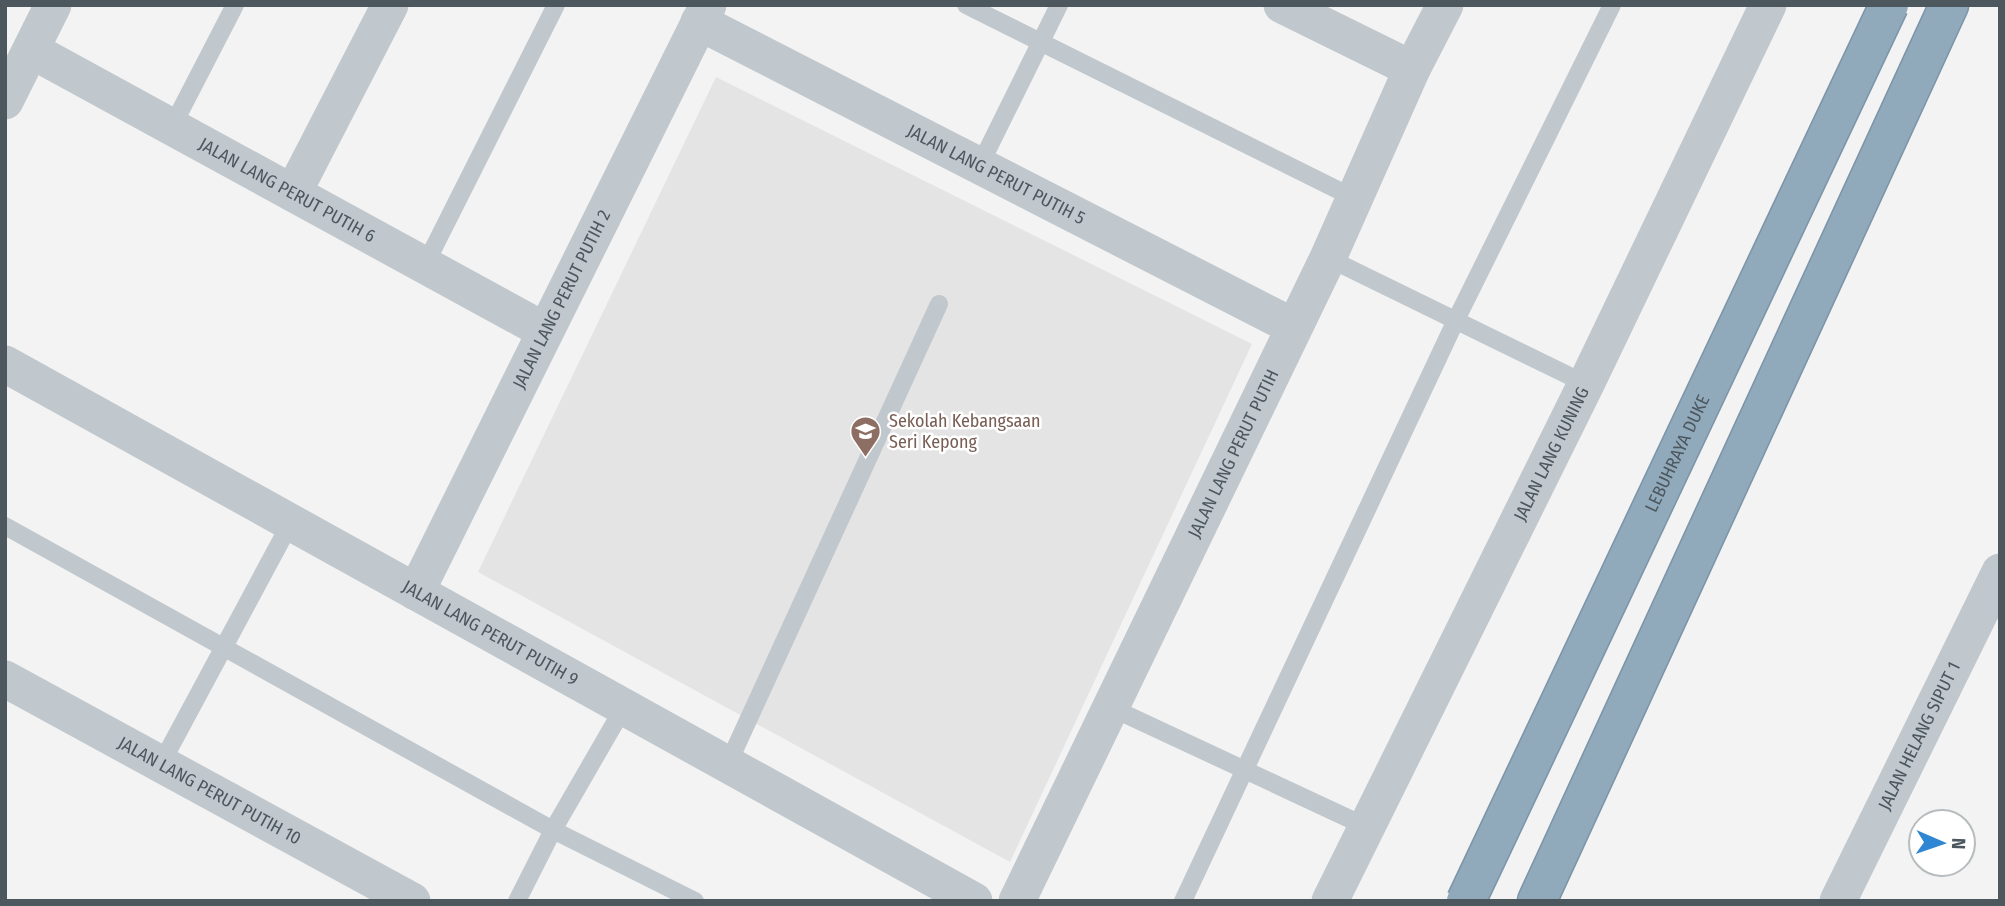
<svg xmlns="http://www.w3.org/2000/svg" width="2005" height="906" font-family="'Fira Sans Condensed',sans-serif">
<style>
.education{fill:#e5e4e4}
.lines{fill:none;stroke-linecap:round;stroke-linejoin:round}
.highway-casing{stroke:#7b94a7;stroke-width:41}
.lane{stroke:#c0c8cd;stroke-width:18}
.street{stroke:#c0c8cd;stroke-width:37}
.highway{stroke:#90a9bb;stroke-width:38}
.highway-bridge-casing{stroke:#7b94a7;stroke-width:41;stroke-linecap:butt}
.highway-bridge{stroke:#90a9bb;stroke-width:38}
.labels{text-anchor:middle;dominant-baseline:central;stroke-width:5;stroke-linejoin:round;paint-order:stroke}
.street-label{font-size:18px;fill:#4c575e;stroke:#fff}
.education-label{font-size:18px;fill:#785e54;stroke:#fff;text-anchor:start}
</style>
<rect width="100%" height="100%" fill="#f4f3f3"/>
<!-- education -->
<path class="education" d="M716 77 1252 344 1010 862 478 572Z"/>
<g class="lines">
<defs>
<path id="highway" d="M1537 901 1949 5"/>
</defs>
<!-- highway casing -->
<use href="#highway" class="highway-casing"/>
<!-- lane -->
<path class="lane" d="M966 5 1354 198
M172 127 235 5
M980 165 1059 5
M1328 258 1586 384
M425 265 556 5
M5 526 553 830 695 901
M1112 708 1367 827
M161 764 291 522
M728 764 939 304
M517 901 553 830 624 707
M1183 901 1456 320 1612 5"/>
<!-- street -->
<g class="street">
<path d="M1282 5 1412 69"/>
<path id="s1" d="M699 22 1294 327"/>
<path id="s2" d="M31 50 545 331"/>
<path d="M5 101 53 5"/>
<path d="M293 193 390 5"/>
<path id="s3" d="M5 364 974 901"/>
<path id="s4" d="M416 592 708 5"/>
<path id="s5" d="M5 679 412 901"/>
<path id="s6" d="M1017 901 1328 258 1412 69 1445 5"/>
<path id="s7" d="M1330 901 1586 384 1768 5"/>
<path id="s8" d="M1838 901 2000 572"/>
</g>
<!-- highway -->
<use href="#highway" class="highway"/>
<defs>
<g id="highway-bridge">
<path id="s9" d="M1466 901 1889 5"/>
</g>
</defs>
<!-- highway-bridge casing -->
<use href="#highway-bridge" class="highway-bridge-casing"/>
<!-- highway-bridge -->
<use href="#highway-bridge" class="highway-bridge"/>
</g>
<!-- icons -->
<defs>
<symbol id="school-pin" viewBox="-11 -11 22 30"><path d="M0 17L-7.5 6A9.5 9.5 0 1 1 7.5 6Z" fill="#8d6e63" stroke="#fff"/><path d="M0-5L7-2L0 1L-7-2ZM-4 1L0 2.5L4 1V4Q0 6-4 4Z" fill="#fff"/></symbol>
</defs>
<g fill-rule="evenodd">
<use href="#school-pin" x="848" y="414" width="35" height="47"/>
</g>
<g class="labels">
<!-- street labels -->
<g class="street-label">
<text stroke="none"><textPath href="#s1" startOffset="334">JALAN LANG PERUT PUTIH 5</textPath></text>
<text stroke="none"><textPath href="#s2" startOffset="292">JALAN LANG PERUT PUTIH 6</textPath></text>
<text stroke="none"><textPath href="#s4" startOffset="327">JALAN LANG PERUT PUTIH 2</textPath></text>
<text stroke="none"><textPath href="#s9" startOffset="495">LEBUHRAYA DUKE</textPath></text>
<text stroke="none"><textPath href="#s6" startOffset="497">JALAN LANG PERUT PUTIH</textPath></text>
<text stroke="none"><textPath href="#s7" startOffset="499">JALAN LANG KUNING</textPath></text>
<text stroke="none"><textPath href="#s3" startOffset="555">JALAN LANG PERUT PUTIH 9</textPath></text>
<text stroke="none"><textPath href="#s8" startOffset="184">JALAN HELANG SIPUT 1</textPath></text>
<text stroke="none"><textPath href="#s5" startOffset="233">JALAN LANG PERUT PUTIH 10</textPath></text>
</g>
<!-- education labels -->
<g class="education-label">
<text x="889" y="421">Sekolah Kebangsaan<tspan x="889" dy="21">Seri Kepong</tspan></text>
</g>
</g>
<!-- border -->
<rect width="2005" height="906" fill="none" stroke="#4c575e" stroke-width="14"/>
<!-- north arrow -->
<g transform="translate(1942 843) rotate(92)"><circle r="33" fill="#ffffff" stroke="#b7bcbf" stroke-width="2"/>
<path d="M0-5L12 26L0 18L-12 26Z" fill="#2f86d2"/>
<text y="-10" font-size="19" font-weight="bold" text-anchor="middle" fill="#4c575e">N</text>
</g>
</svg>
